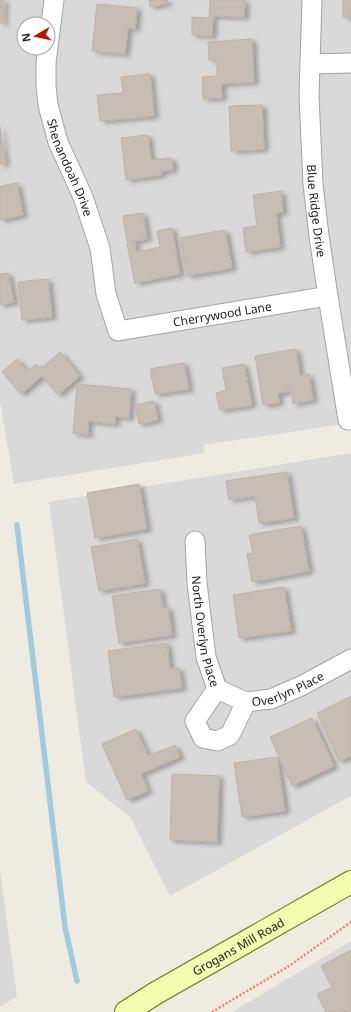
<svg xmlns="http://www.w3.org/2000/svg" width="351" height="1012" font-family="'Noto Sans',sans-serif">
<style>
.residential{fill:#dad9d9;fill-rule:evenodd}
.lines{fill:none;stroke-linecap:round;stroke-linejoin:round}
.stream{stroke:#9ecbdf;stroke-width:5.5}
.building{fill:#c6bdb4;stroke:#c0b2a2;filter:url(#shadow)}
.street-casing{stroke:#a3a3a3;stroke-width:21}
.secondary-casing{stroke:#607600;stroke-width:24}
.path{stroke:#ff7d61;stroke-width:2.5;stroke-dasharray:2 2;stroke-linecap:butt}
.street{stroke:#fff;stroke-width:19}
.secondary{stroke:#f3fdb0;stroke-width:22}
.labels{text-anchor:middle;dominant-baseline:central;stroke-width:3;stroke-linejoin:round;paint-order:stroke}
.street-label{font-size:12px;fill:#1c1c1c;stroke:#fff}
</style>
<defs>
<filter id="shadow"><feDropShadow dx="4.5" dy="2.5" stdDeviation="2" flood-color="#0004"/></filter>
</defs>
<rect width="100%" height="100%" fill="#eeebe1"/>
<!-- residential -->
<path class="residential" d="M0 0H351V423L203 445 204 453 14 484 0 401ZM24 24H48V48H24Z
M351 453V796L170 896 130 817 86 782 49 502Z
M0 871 17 996 0 1007Z
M351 941V1012H232Z"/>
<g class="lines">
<!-- stream -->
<path class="stream" d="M17 525 65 927 77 981"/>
</g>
<!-- building -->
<path class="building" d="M0 0H4L3 23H0Z
M149 0H167L168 3 150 7Z
M210 0H245L244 17 213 16 212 36 192 35V17L209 18Z
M343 0H351V17H343Z
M97 4 137 8 135 29 128 28 125 54 92 51Z
M252 39 254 82 221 84 222 98 203 99 202 77 217 76V60H209L208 42Z
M150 74 154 116 100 121 97 95 123 93 121 77Z
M262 105 264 149 231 151 229 106Z
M0 127 5 164H0Z
M148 135 151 160 172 158 173 170 161 171 162 175 126 180 121 138Z
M17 183 23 215 0 220V186Z
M281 191 283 212 276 213 280 247 246 252 243 228 257 226 253 195Z
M143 213 147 239 127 242 123 216Z
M172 228 180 274 135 283 127 244 135 242 136 252 160 247 157 231Z
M225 230 232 268 187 276 180 238Z
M8 273 14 302 0 305V274Z
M48 279 52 317 22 320 18 282Z
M296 349 300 376 309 374 313 400 293 404 291 391 278 393 279 403 263 405 255 356Z
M60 352 80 376 58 395 42 376 21 394 2 372 17 359 27 371 36 364 40 369Z
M184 363 189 389 155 394 150 369Z
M244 364 252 405 220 410 216 393 226 391 222 368Z
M77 384 131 389 129 418 115 416V424L88 421V435L73 433Z
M154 401 158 420 139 424 135 405Z
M287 472 294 518 259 523 255 496 229 500 226 481Z
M139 484 147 529 95 538 87 493Z
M301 526 309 571 252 582 247 554 253 553 249 535Z
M137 539 145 583 99 591 91 547Z
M284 587 291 631 239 638 233 595Z
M160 589 163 608 168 607 172 635 119 643 112 596Z
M167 643 170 669 179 668 182 688 114 697 108 651Z
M351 696V756L339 761 317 713Z
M312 718 334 766 292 786 270 737Z
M136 729 148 756 175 745 180 757 141 774 148 791 127 800 102 744Z
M277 757 285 811 242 817 234 763Z
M172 774 219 776 217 842 170 840Z
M351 950V1012H346L345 1010 341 1012H326L317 994 332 987 321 966Z"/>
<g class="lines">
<defs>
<g id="street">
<path id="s1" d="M54 0 46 63V86L48 105 58 142 83 197 100 248 106 294 118 331 328 296"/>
<path id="s2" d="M312 0 309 96 313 184 319 236 328 296 348 420"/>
<path d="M310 64 351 63"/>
<path id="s3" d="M195 541 197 583 206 657 217 689 246 702"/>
<path d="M217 689 195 721 203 738 217 741 230 735 246 702"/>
<path id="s4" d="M246 702 271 699 301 686 351 659"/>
</g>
<g id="secondary">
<path id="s5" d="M126 1012 156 993 351 882"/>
</g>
</defs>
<!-- street casing -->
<use href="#street" class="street-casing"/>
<!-- secondary casing -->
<use href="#secondary" class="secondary-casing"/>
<!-- path -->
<path class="path" d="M212 1012 289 966 351 922"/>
<!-- street -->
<use href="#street" class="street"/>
<!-- secondary -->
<use href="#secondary" class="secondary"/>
</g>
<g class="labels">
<!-- street labels -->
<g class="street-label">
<text stroke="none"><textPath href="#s1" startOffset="172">Shenandoah Drive</textPath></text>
<text stroke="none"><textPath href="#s2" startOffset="211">Blue Ridge Drive</textPath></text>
<text stroke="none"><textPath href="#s1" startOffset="449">Cherrywood Lane</textPath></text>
<text stroke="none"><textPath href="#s3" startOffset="91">North Overlyn Place</textPath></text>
<text stroke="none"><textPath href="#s4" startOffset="44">Overlyn Place</textPath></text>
<text stroke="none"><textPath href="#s5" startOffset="130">Grogans Mill Road</textPath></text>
</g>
</g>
<!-- north arrow -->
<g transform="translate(36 36) rotate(261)"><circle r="19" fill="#ffffff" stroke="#a4a4a4"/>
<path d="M0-3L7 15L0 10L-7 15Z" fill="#c80f00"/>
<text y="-6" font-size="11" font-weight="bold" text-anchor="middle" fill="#1c1c1c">N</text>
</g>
</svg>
